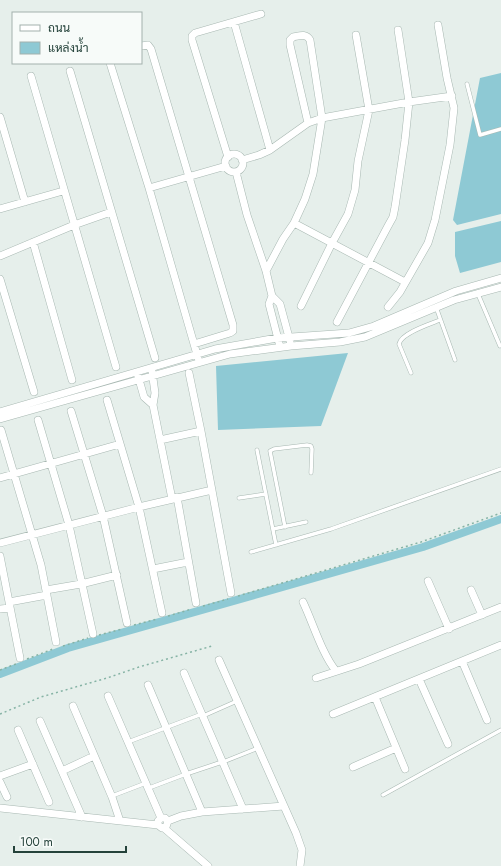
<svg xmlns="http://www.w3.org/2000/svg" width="501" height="866" font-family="Jost,Sarabun,sans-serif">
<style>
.water{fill:#8ec9d4}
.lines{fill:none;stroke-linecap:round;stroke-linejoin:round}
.canal{stroke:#8ec9d4;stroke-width:8}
.lane-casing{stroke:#a8b8b2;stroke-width:4.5}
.street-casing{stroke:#a8b8b2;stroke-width:8}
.path{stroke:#86b3a5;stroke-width:1.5;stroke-dasharray:2 3;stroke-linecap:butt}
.lane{stroke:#fff;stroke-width:3.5}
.street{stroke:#fff;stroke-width:7}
</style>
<rect width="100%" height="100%" fill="#e6efeb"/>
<!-- water -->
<path class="water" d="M501 73V214L457 225 453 220 480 78Z
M501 221V262L460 273 455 256V232Z
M348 353 321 426 218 430 216 366Z"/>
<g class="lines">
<!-- canal -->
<path class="canal" d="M0 674 68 648 423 547 501 519"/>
<defs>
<path id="lane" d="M467 84 480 135 501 129
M478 294 500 346
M436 307 455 360
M411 373 399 344C401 333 430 324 440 320
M257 450 276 545
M239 498 266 494
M285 527 270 451 274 449 307 445 311 446 312 449 311 473
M273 529 306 522
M251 552 331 529 501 469
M203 716 237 701
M128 742 202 714
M223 762 258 748
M149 788 186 774 222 762
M383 795 501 730
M112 796 146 783"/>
<path id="street" d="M234 22 270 150
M141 46 148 45 151 49 233 325V331L230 333 194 344
M110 63 149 188 198 358
M70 71 155 358
M31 76 116 367
M0 117 25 202
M225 163a9 9 0 1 1 18 0a9 9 0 1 1-18 0Z
M228 157 192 40V36L195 33 261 14
M242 160 259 155 270 150 308 123 322 118 409 102 452 96
M236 172 247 215 266 271 272 296 269 304 279 343
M149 188 226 166
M0 209 63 191
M294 223 405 282
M33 242 72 380
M0 256 74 225 111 212
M266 271 283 239 294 223 305 199 313 174 322 118 310 40C306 33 299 36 293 37L290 40V45L308 123
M0 279 34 392
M272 296 280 304 290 341
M301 306 332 243 348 214 355 190 358 161 369 110 356 35
M388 307 400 292 428 243 435 220 450 145 454 108 447 78 438 25
M337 322 388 226 393 217 395 207 405 140 409 102 398 30
M152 371 155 393 153 405 172 499
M189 373 201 431 231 593
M138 376 144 397 153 405
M107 400 139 507 162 613
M71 411 103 516 127 623
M0 412 215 349 277 338 349 333 374 326 456 291 501 278
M0 419 230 354 291 346 340 342 365 337 454 300 501 287
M38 420 69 525 93 634
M1 430 41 565 56 642
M160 440 201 431
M0 478 120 444
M177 497 196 603
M0 543 139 507 212 490
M0 556 20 658
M153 569 188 562
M428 581 449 629
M46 590 81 584 117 575
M471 590 482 615
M9 602 47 595
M303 602C313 623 322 654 336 671
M0 609 10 608
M219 660 296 833 302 850 300 866
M462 661 487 720
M184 673 243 809
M316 678 359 664 501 607
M419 679 448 744
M148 685 202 812
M108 696 161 818
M375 697 405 769
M73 706 112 797 120 821
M333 714 501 645
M40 721 82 817
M18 730 49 802
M353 767 396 748
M62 771 94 756
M0 776 33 764
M0 782 7 797
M0 808 158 825 162 828 166 827 168 821 165 818H161L158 821V825
M168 821 181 816 202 812 284 806
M164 828 208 866"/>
</defs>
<!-- lane casing -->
<use href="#lane" class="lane-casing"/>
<!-- street casing -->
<use href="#street" class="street-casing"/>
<!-- path -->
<path class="path" d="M238 596 421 542 501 513
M203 606 228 599
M168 616 192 609
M134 625 157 619
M99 635 122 629
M63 646 88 638
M27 659 53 649
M0 670 16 664
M0 714 41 697 107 678 139 667 212 646"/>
<!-- lane -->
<use href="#lane" class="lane"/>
<!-- street -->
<use href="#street" class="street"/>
</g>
<!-- legend -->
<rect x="12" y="12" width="130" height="52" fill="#f7fbf9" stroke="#a3b1ad"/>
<rect x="20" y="25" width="20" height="6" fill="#ffffff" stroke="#a3b1ad"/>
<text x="48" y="32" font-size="12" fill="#24423a">ถนน</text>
<rect x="20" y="42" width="20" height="12" fill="#8ec9d4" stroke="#a3b1ad"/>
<text x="48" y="52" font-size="12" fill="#24423a">แหล่งน้ำ</text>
<!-- scale -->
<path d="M14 846v6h112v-6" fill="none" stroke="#24423a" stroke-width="2"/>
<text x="20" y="846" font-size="12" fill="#24423a" stroke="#f7fbf9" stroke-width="3" paint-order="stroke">100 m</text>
</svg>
